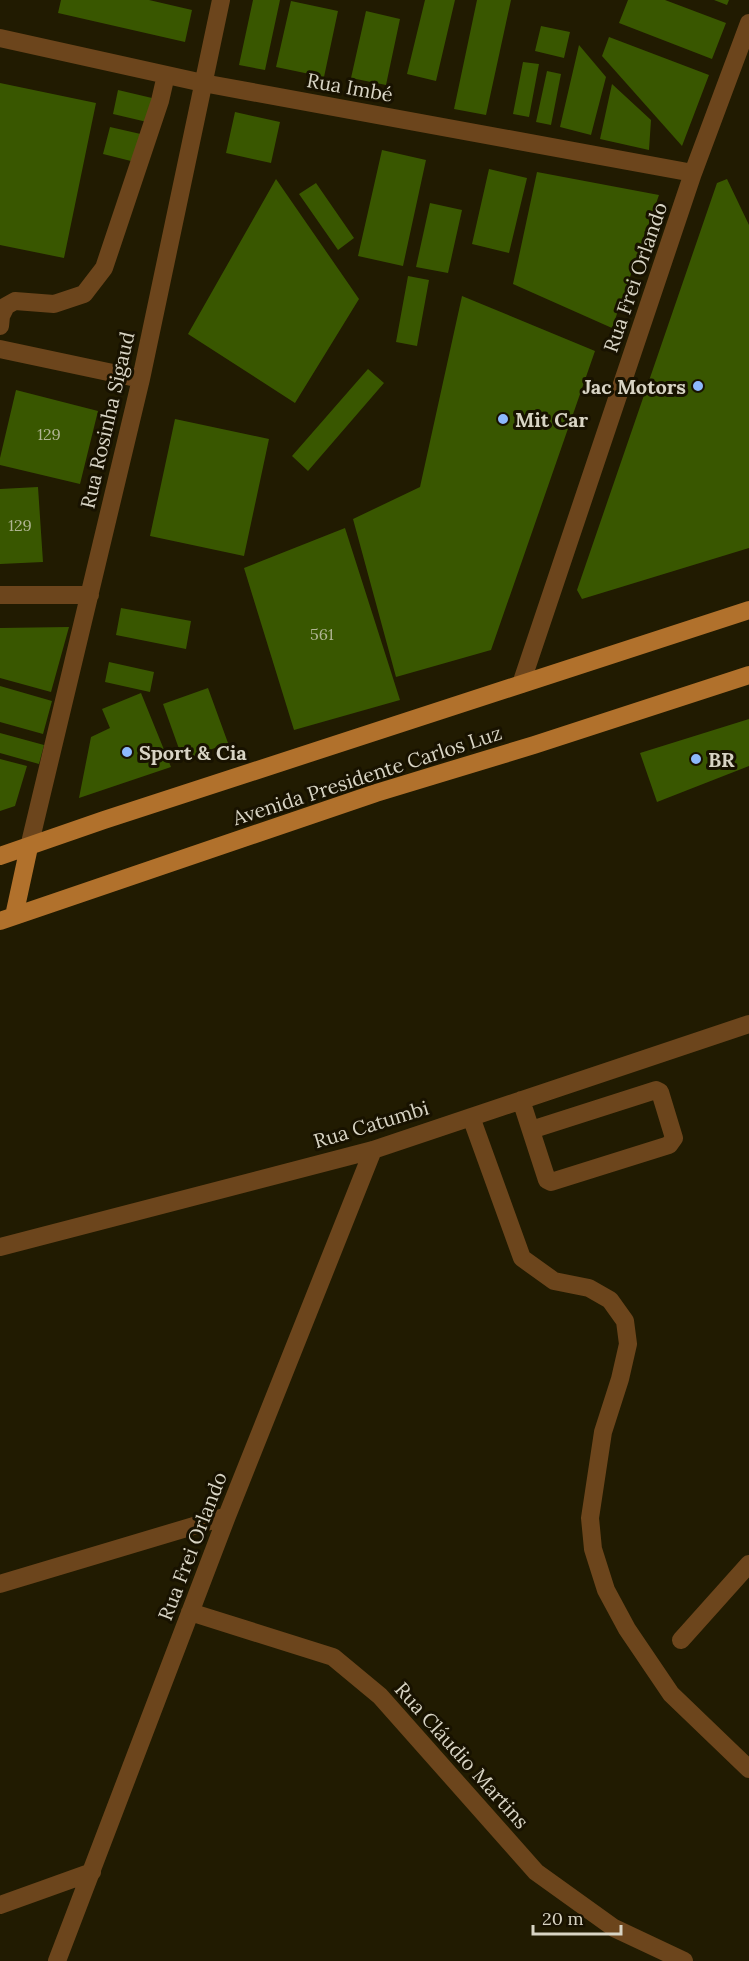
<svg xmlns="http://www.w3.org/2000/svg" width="749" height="1961" font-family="Lora,serif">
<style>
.building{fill:#395700}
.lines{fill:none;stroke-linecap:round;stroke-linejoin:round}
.minor{stroke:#6c451c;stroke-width:18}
.major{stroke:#b1712c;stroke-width:18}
.poi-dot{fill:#8db9fc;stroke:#181200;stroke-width:2}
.labels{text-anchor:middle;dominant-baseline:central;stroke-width:6;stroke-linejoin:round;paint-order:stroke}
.number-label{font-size:16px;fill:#b0b593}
.street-label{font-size:20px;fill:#d8d4c4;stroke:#181200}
.poi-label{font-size:20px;font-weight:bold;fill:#d8d4c4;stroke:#181200;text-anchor:start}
</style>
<rect width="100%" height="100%" fill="#211b01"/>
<!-- building -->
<path class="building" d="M61 0H149L192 10 185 42 58 13Z
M253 0H280L265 70 239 65Z
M425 0H455L436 81 407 74Z
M477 0H511L486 115 454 109Z
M628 0H665L726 23 712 59 619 23Z
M714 0H729L727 5Z
M291 1 338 11 324 77 276 67Z
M366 11 400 19 386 85 351 78Z
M541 26 570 32 564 58 535 51Z
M609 37 709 75 682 146 602 56Z
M579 45 606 77 591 135 560 127Z
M523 62 539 64 529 117 513 114Z
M547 71 561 74 551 125 536 122Z
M0 83 96 103 64 258 0 245Z
M612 84 651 120 649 150 600 139Z
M118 90 152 98 147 122 113 114Z
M235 112 280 122 271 163 226 153Z
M110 127 145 135 139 163 103 154Z
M382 150 426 160 403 266 358 256Z
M489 169 527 178 509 253 472 244Z
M537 172 659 195 612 328 513 284Z
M276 179 359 299 295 403 188 334Z
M727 179 749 225V548L582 599 577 590 717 183Z
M316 183 354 238 338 250 299 194Z
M430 203 462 210 448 273 416 267Z
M408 276 429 280 417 346 396 342Z
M462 296 595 351 491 650 396 677 353 519 420 487Z
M368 369 384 383 308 471 292 456Z
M16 390 98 411 80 484 0 465V458Z
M175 419 269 439 244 556 150 536Z
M38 487 43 562 0 564V489Z
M345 528 400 700 294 730 244 568Z
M121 608 191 621 186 649 116 635Z
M69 627 51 692 0 678V628Z
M109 662 154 672 150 692 105 682Z
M0 686 52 701 43 734 0 722Z
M208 688 228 743 183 760 163 704Z
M141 693 171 767 79 798 91 737 110 728 102 709Z
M749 719V766L657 802 640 753Z
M0 733 44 745 39 764 0 753Z
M0 759 27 766 15 806 0 811Z"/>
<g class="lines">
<!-- minor -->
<path class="minor" d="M0 38 203 83 693 173
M0 326 1 316 6 306 15 301 54 304 84 294 104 268 160 101 166 75
M0 349 141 379
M0 595H90
M521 684 693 173 749 23
M29 847 141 379 221 0
M521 1100 547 1180 551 1182 669 1145 674 1138 660 1092 656 1090 531 1130
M471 1117 522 1258 554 1281 589 1288 610 1300 625 1321 628 1344 620 1379 603 1432 590 1518 593 1549 606 1590 627 1629 671 1694 749 1769
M0 1247 373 1150 749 1024
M0 1584 227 1516
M190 1612 333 1657 380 1696 536 1872 614 1928 684 1961
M681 1640 749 1564
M0 1905 92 1872
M57 1961 227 1516 373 1150"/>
<!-- major -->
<path class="major" d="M0 856 104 820 749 610
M14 916 29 847
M0 921 376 793 534 745 749 675"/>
</g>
<!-- markers -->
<g class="poi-dot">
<circle cx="698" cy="386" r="6"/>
<circle cx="503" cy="419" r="6"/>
<circle cx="127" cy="752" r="6"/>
<circle cx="696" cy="759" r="6"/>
</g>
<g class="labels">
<!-- number labels -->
<g class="number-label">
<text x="49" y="434">129</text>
<text x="20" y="525">129</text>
<text x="322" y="634">561</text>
</g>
<!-- street labels -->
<g class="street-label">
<text transform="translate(350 87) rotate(10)">Rua Imbé</text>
<text transform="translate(635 277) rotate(-71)">Rua Frei Orlando</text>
<text transform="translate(107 420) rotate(-77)">Rua Rosinha Sigaud</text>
<text transform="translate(367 775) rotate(-18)">Avenida Presidente Carlos Luz</text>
<text transform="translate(371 1124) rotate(-17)">Rua Catumbi</text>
<text transform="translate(192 1546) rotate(-69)">Rua Frei Orlando</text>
<text transform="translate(462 1755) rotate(48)">Rua Cláudio Martins</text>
</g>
<!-- poi labels -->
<g class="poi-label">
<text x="686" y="386" text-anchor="end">Jac Motors</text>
<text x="515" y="419">Mit Car</text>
<text x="139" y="752">Sport &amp; Cia</text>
<text x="708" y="759">BR</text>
</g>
</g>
<!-- scale -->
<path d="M533 1925v9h88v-9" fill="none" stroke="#d8d4c4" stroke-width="3"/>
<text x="542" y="1925" font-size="18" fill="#d8d4c4" stroke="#181200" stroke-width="4.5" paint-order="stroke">20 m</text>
</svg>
